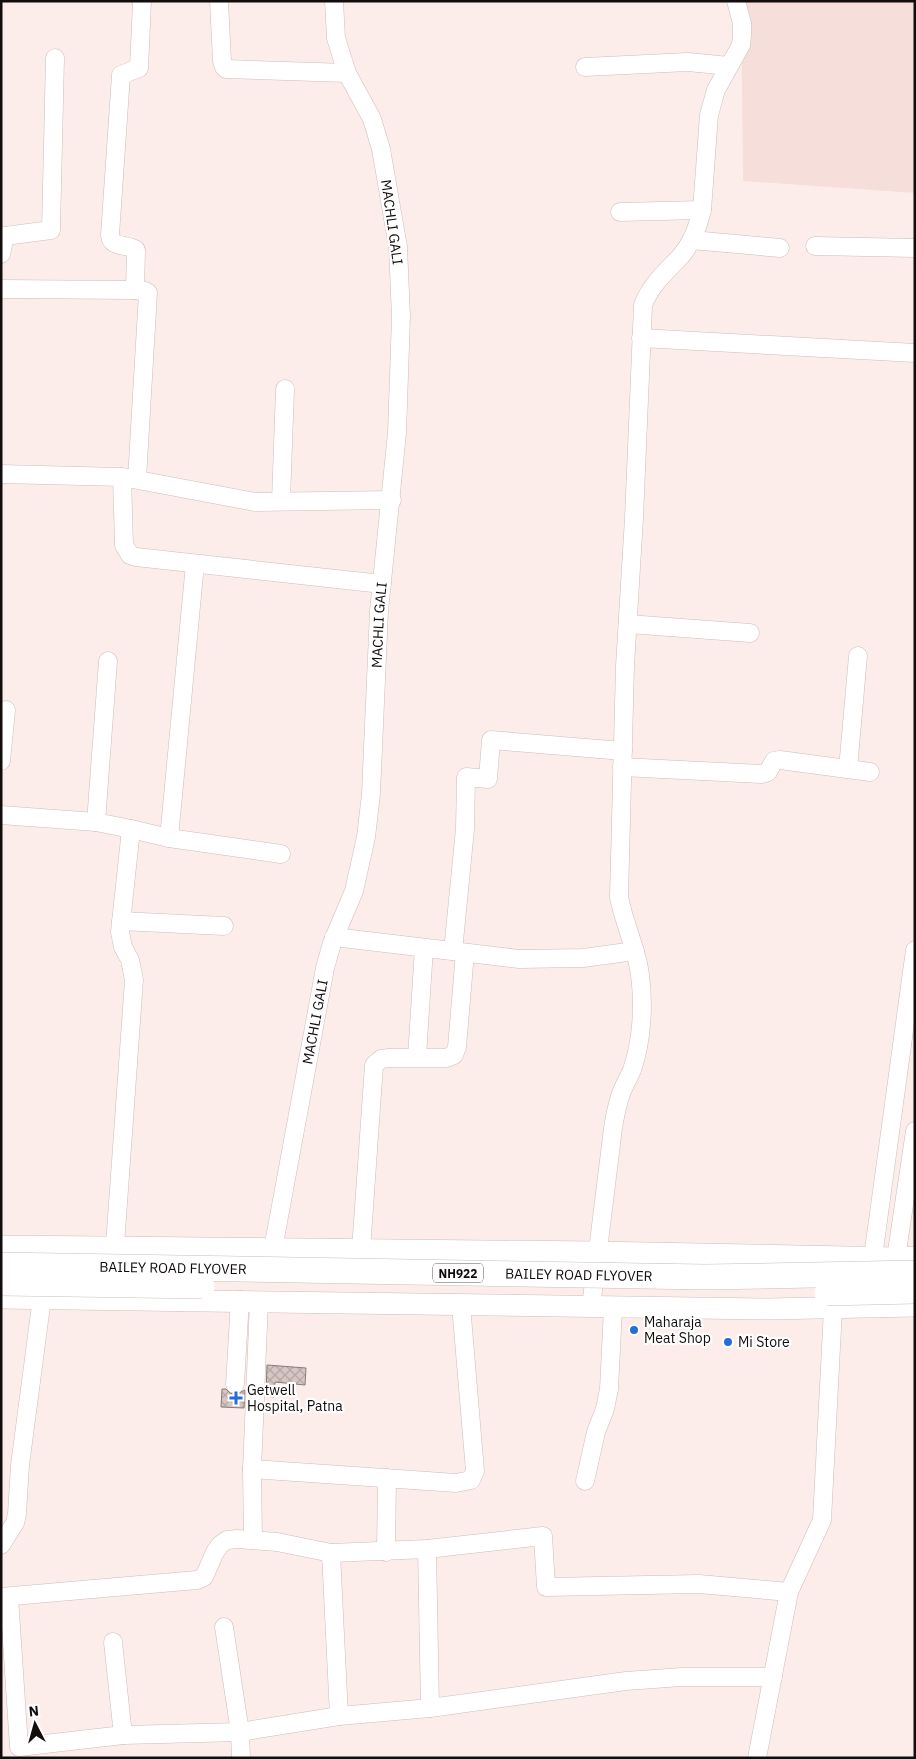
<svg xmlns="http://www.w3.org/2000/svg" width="916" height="1759" font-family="'IBM Plex Sans',sans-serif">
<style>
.built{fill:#f6dedb}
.building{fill:url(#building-cross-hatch);stroke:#897b78}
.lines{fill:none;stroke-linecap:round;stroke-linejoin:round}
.minor-casing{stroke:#ccbdba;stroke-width:19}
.major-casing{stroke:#ccbdba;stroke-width:22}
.minor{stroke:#fff;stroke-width:18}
.major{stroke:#fff;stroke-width:21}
.highway-bridge-casing{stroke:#ccbdba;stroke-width:26;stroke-linecap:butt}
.highway-bridge{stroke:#fff;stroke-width:25}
.poi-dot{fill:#236ed9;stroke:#fefefe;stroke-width:2}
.labels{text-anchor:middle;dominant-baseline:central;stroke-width:4.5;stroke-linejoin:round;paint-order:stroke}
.shield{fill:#fefefe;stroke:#595555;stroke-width:1}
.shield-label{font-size:12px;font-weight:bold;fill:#120d0c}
.street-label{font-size:14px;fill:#120d0c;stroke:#fefefe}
.poi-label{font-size:14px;fill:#120d0c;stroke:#fefefe;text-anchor:start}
</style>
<defs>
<pattern id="building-cross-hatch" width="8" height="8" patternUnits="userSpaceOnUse" patternTransform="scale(1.25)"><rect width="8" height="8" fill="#d5c5c3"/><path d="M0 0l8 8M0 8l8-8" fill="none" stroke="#b6a8a6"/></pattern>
</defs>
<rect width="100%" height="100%" fill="#fdedea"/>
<!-- built -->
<path class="built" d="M741 1H915V193L743 181Z"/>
<!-- building -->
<path class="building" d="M267 1365 306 1368 305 1385 275 1382 274 1397 266 1396Z
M222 1389H226L230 1393 235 1395 245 1390 244 1408 221 1407Z"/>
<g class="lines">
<defs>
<g id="minor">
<path d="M219 1 222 61 224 67 226 69 347 73"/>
<path d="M585 67 688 62 729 66"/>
<path d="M620 212 702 210"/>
<path d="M692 240 780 248"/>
<path d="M815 246 915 248"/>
<path d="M1 254 5 236 51 230 55 58"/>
<path d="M1 289 135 290 145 291 148 293 137 479"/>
<path d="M135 290 136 250C128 243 111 249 110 235L121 75 139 68 142 1"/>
<path d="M641 338 915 353"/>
<path d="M1 474 122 477 255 502 392 500"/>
<path d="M122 477 124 545 130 555 136 557 382 584"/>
<path d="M281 501 285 389"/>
<path d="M628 624 750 633"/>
<path d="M1 761 6 710"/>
<path d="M622 767 761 774 768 772 774 761 780 760 870 772"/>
<path d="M848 769 858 656"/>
<path d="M1 815 96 822 131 829 120 932 123 947 130 960 134 980 114 1259"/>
<path d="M96 822 108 661"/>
<path d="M131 829 169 838 281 854"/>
<path d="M169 838 195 564"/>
<path d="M121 921 224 926"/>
<path d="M334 937 519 959 583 958 635 951"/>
<path d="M453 951 465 829 466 777 488 779 491 740 623 751"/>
<path d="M417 1057 424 948"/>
<path id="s1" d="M273 1249 325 968 332 943 354 891 366 837 371 794 379 611 397 433 401 317 398 247 381 149 372 119 347 73 336 38 334 1"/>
<path d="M361 1250 374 1065 381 1059 389 1058H446L454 1055 457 1047 465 953"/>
<path d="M873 1257 915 950"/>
<path d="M896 1258 915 1131"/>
<path d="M259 1301 252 1469 456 1483 471 1480 475 1471 461 1305"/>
<path d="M591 1307 613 1128C615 1116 617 1103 622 1091 625 1084 629 1077 632 1070 642 1041 644 1005 640 975 637 949 624 924 619 897L625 666 634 518 643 305C651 284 666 272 681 256 692 243 698 227 702 210L709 115 716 90 741 45 742 35V23L736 1"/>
<path d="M235 1384 240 1300"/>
<path d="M252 1469 253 1540"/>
<path d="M585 1481 596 1432 605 1409 609 1389 613 1308"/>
<path d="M1 1545 15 1523 17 1514 20 1465 42 1298"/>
<path d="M386 1552 387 1478"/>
<path d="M331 1553 339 1716"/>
<path d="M789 1592 822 1520 833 1309 832 1295"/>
<path d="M1 1597 197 1580 204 1577 215 1552 220 1545 227 1540 237 1539 277 1542 331 1553 427 1549 543 1536 546 1587 699 1584 789 1592 757 1758"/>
<path d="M9 1597 19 1747 123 1735 240 1732 339 1716 430 1708 427 1549"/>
<path d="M224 1627 240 1732 241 1758"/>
<path d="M113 1642 123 1735"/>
<path d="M430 1708 626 1681 682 1677H773"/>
</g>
<path id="major" d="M1 1246 596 1252 896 1258 915 1257
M1 1298 768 1309 915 1306"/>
</defs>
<!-- minor casing -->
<use href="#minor" class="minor-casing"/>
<!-- major casing -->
<use href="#major" class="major-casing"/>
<!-- minor -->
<use href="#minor" class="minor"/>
<!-- major -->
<use href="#major" class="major"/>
<defs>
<g id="highway-bridge">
<path id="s2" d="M1 1265 706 1277 915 1273"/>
<path d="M1 1283 202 1286"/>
<path d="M827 1293 915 1291"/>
</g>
</defs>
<!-- highway-bridge casing -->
<use href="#highway-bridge" class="highway-bridge-casing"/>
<!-- highway-bridge -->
<use href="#highway-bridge" class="highway-bridge"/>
</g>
<!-- markers -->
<g class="poi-dot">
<circle cx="634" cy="1330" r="5"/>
<circle cx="728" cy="1342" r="5"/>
<path d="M233.5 1390.5h5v5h5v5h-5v5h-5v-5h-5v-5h5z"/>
</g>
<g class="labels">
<!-- shield labels -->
<rect class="shield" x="433" y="1263.5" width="50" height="19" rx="4"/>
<g class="shield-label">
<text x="458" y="1273">NH922</text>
</g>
<!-- street labels -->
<g class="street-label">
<text transform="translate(392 222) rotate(82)">MACHLI GALI</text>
<text stroke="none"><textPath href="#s1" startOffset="636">MACHLI GALI</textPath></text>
<text stroke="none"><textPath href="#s1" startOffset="231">MACHLI GALI</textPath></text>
<text stroke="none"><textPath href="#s2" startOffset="172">BAILEY ROAD FLYOVER</textPath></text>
<text stroke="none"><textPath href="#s2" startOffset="578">BAILEY ROAD FLYOVER</textPath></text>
</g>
<!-- poi labels -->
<g class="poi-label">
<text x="644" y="1322">Maharaja<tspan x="644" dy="16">Meat Shop</tspan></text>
<text x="738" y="1342">Mi Store</text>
<text x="247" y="1390">Getwell<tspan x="247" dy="16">Hospital, Patna</tspan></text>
</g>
</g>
<!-- border -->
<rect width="916" height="1759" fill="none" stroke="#120d0c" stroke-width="5"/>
<!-- north arrow -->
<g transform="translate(35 1724) rotate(354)" stroke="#fefefe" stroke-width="4" paint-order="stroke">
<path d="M0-4L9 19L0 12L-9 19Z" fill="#120d0c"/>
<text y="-8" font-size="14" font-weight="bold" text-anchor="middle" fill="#120d0c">N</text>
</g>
</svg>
